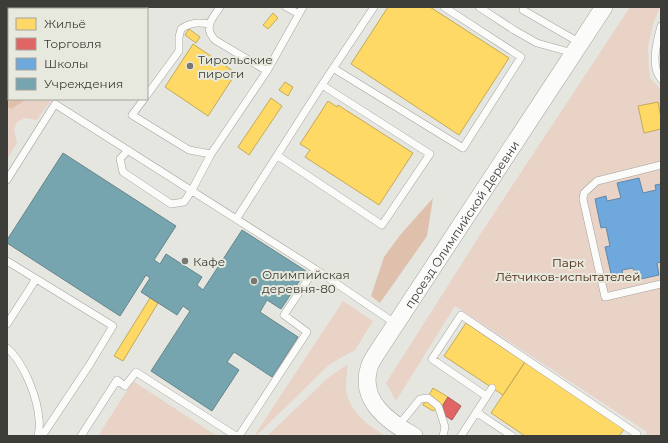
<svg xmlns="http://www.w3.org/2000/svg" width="668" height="443" font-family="Montserrat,sans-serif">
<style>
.green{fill:#e9d3c6}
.forest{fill:#dfc0ac}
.homes{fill:#ffd966;stroke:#c4aa58}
.shops{fill:#e06666;stroke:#af5a58}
.schools{fill:#6fa8dc;stroke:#6088ab}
.public{fill:#76a5af;stroke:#65868b}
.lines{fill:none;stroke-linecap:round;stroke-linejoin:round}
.service-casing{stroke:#a2a29e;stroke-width:8}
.tertiary-casing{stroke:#a2a29e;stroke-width:18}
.service{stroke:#fbfbfa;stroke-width:7}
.tertiary{stroke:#fbfbfa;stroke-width:17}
.poi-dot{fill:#787873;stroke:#e8e9de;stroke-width:1.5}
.labels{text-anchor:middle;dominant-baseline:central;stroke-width:4;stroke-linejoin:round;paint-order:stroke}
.poi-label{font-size:12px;fill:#3c3d38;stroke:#e8e9de;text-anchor:start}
.street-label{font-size:12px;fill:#3c3d38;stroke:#e8e9de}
.park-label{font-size:12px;fill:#4a250c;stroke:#e8e9de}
</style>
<rect width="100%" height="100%" fill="#e6e6e1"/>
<!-- green -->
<path class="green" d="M7 7H57L55 9H9V99H52L37 120 25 118 17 122 14 130 17 143 7 159Z
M630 7H660L653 24 648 47 649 71 651 79 661 90V436H645L647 432 455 306 396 401 386 383 485 227Z
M343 301 373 321 355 350 330 364 256 436H254Z
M348 364C347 372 346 381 346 389 348 410 369 427 386 436H267L329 377Z
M133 381 217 436H98Z"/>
<!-- forest -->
<path class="forest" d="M7 67 9 69V99H27L11 109 7 106Z
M433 198 427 236 380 303 371 296 384 257 401 234Z"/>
<!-- homes -->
<path class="homes" d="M388 7H430L509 58 459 135 351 64Z
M273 13 278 18 268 29 263 25Z
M189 29 200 37 196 43 185 35Z
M193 44 236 73 208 116 165 87Z
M285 82 293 87 288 96 279 90Z
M271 98 282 106 249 155 238 147Z
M328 101 337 107 338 105 413 153 379 205 305 157 310 150 300 144Z
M658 102 661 118V129L644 133 638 106Z
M150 298 158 303 123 361 114 356Z
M466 323 525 362 503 395 444 356Z
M525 362 625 428 619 436H525L491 413Z
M433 388 448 397 443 405 433 411 423 405Z"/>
<!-- shops -->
<path class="shops" d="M448 397 461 406 452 420 444 415 443 405Z"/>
<!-- schools -->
<path class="schools" d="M639 178 643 193 656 190 655 185 661 184V262L657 263 659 275 636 280 633 268 622 270 623 275 612 278 605 247 610 246 606 227 601 228 595 199 606 196 607 201 621 198 617 183Z"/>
<!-- public -->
<path class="public" d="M63 153 176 226 154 260 160 264 166 254 202 277 197 285 203 290 242 230 306 271 281 309 267 300 260 312 298 337 272 377 234 352 227 362 239 370 212 411 151 371 190 311 183 306 177 315 141 292 150 278 146 275 120 316 7 243V240Z"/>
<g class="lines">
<defs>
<path id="service" d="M220 7C212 19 203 27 215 40L267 71
M286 7 299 14 303 7
M479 7 514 30 537 43 573 53
M523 10 580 43
M661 26C657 41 650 66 661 79
M333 68 463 148 521 57 444 7
M147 95 179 51V37L181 29C190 22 199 22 209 24
M144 99 132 115 189 150 211 154
M128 150 120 159 123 172 171 204 184 202 192 190 211 154 267 71 299 14
M278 156 382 225 430 154 322 85
M661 165 597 181 584 193 583 199 605 297 661 284
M7 180 55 104 315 269
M237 218 322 85 374 7
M7 261 113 326 90 364 42 436
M7 324 36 279
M7 348C24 362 38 399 39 420 40 425 39 431 38 436
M486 396 432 359 461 315 637 434 635 436
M476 412 512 436
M398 426 420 399 428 398 437 405 439 408 445 427 443 436
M81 436 117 380 125 386 136 372 236 436
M239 436 307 332 284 315 315 269 396 324
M461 436 492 388"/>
<g id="tertiary">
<path id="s1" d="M414 436C389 422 359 401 369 368 370 363 373 359 376 354L604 7"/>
</g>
</defs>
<!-- service casing -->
<use href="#service" class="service-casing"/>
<!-- tertiary casing -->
<use href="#tertiary" class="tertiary-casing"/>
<!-- service -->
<use href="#service" class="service"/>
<!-- tertiary -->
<use href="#tertiary" class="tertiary"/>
</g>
<!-- markers -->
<g class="poi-dot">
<circle cx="190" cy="66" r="4"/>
<circle cx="185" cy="261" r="4"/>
<circle cx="254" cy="281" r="4"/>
</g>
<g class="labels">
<!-- poi labels -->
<g class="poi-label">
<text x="198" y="59">Тирольские<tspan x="198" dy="14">пироги</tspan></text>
<text x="193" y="261">Кафе</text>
<text x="262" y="274">Олимпийская<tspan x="262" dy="14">деревня-80</tspan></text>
</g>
<!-- street labels -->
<g class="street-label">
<text stroke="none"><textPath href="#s1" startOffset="260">проезд Олимпийской Деревни</textPath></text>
</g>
<!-- park labels -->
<g class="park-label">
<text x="568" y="262">Парк<tspan x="568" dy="14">Лётчиков-испытателей</tspan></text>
</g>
</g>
<!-- border -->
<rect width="668" height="443" fill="none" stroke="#3c3d38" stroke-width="16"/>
<!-- legend -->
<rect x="8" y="8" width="140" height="92" fill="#e8e9de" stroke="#a3a49c"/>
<rect x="16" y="18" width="20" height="12" fill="#ffd966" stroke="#a3a49c"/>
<text x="44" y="28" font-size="12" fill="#3c3d38">Жильё</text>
<rect x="16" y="38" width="20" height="12" fill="#e06666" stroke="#a3a49c"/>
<text x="44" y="48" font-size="12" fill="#3c3d38">Торговля</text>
<rect x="16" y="58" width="20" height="12" fill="#6fa8dc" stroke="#a3a49c"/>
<text x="44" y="68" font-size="12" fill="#3c3d38">Школы</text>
<rect x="16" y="78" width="20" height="12" fill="#76a5af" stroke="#a3a49c"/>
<text x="44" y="88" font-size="12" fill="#3c3d38">Учреждения</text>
</svg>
